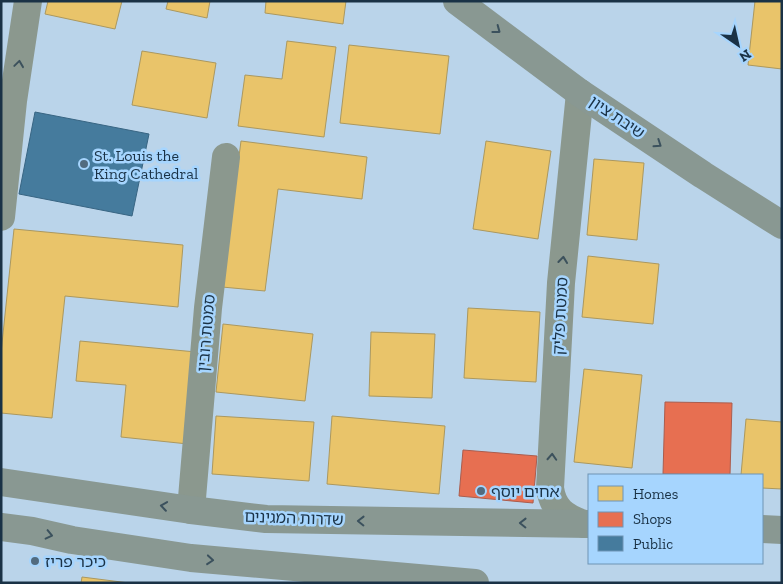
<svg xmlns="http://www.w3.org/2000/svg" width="783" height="584" font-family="'Zilla Slab','Noto Sans Hebrew',serif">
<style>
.homes{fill:#e9c46a;stroke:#ab985f}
.shops{fill:#e76f51;stroke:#aa5d4e}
.public{fill:#457b9d;stroke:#386583}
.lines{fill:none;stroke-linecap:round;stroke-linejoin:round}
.street{stroke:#8b988e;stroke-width:28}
.secondary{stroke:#899892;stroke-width:28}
.oneway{stroke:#3b515d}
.oneway2{stroke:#3c515c}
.poi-dot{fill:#526b7f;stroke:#a6d5fe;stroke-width:2}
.labels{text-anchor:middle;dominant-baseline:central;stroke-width:5;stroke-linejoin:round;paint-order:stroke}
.street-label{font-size:16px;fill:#1a3246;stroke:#a6d5fe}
.poi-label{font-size:16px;fill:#1a3246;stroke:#a6d5fe;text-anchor:start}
</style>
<rect width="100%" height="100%" fill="#bad4ea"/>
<!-- homes -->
<path class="homes" d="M48 1H122L115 29 45 14Z
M168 1H210L207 18 166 9Z
M266 1H346L343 24 265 13Z
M755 1H782V69L748 65Z
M287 41 336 47 324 137 238 126 245 75 282 79Z
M349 45 449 56 440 134 340 123Z
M142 51 216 63 207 118 132 105Z
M241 141 367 157 362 199 278 189 265 291 222 287Z
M486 141 551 151 538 239 473 229Z
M594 159 644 163 637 240 587 235Z
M14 229 183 245 178 307 65 296 52 418 1 413V353Z
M588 256 659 264 653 324 582 317Z
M468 308 540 312 536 382 464 378Z
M223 324 313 334 305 401 216 392Z
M371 332 435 334 432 398 369 396Z
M80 341 196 352 188 444 121 437 126 385 76 381Z
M584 369 642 375 632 468 574 462Z
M216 416 314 422 309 481 212 474Z
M332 416 445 426 439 494 327 484Z
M746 419 782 422V489L762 488V475H741Z
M82 577 129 583H81Z"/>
<!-- shops -->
<path class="shops" d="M665 402 732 403 730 475 663 474Z
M463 450 537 456 533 503 459 496Z"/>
<!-- public -->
<path class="public" d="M35 112 149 134 132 216 19 194Z"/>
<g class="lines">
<!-- street -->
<path class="street" d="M580 93 561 283 550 488C553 509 564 517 584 524
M1 217 13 101 28 1
M191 510 208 308 226 157"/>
<!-- secondary -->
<path class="secondary" d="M457 1 580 93 703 175 782 225
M1 482 191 510 266 519 589 524
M1 527 32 531 72 540 191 558 475 583
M762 529 782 530"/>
</g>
<!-- one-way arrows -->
<defs><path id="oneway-chevron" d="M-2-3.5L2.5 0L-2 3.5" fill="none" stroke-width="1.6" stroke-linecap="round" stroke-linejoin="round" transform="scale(1.25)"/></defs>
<g class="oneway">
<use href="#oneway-chevron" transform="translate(497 30) rotate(37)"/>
<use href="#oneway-chevron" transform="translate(658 144) rotate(34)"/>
<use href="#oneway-chevron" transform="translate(164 506) rotate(-172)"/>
<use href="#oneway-chevron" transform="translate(361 521) rotate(-179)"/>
<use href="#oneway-chevron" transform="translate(523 523) rotate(-179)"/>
<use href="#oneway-chevron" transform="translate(49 535) rotate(13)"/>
<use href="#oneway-chevron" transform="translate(210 560) rotate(5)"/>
</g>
<g class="oneway2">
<use href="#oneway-chevron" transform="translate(19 64) rotate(-82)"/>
<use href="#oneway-chevron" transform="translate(563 260) rotate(-84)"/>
<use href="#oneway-chevron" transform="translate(552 457) rotate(-87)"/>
</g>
<!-- markers -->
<g class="poi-dot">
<circle cx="84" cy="164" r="5"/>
<circle cx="481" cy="491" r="5"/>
<circle cx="35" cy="561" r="5"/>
</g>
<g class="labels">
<!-- street labels -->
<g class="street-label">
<text transform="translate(617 117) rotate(34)">שיבת ציון</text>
<text transform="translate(560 316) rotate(-87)">סמטת פליק</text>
<text transform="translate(206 333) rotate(-85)">סמטת רובין</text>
<text transform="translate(294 518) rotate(2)">שדרות המגינים</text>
</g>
<!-- poi labels -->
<g class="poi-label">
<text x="94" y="155">St. Louis the<tspan x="94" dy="18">King Cathedral</tspan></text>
<text x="491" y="491">אחים יוסף</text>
<text x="45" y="561">כיכר פריז</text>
</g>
</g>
<!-- border -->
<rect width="783" height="584" fill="none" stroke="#1a3246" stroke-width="5"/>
<!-- legend -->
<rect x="588" y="474" width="175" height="90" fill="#a6d5fe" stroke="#6e94b4"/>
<rect x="598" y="486" width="25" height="15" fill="#e9c46a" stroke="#6e94b4"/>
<text x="633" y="499" font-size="15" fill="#1a3246">Homes</text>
<rect x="598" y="512" width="25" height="15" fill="#e76f51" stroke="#6e94b4"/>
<text x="633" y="524" font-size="15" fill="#1a3246">Shops</text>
<rect x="598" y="536" width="25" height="15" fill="#457b9d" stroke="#6e94b4"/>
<text x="633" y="549" font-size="15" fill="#1a3246">Public</text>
<!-- north arrow -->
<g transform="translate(738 45) rotate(146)" stroke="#a6d5fe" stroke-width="4" paint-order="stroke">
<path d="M0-4L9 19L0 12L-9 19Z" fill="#1a3246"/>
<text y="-8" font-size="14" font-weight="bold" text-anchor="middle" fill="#1a3246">N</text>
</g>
</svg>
